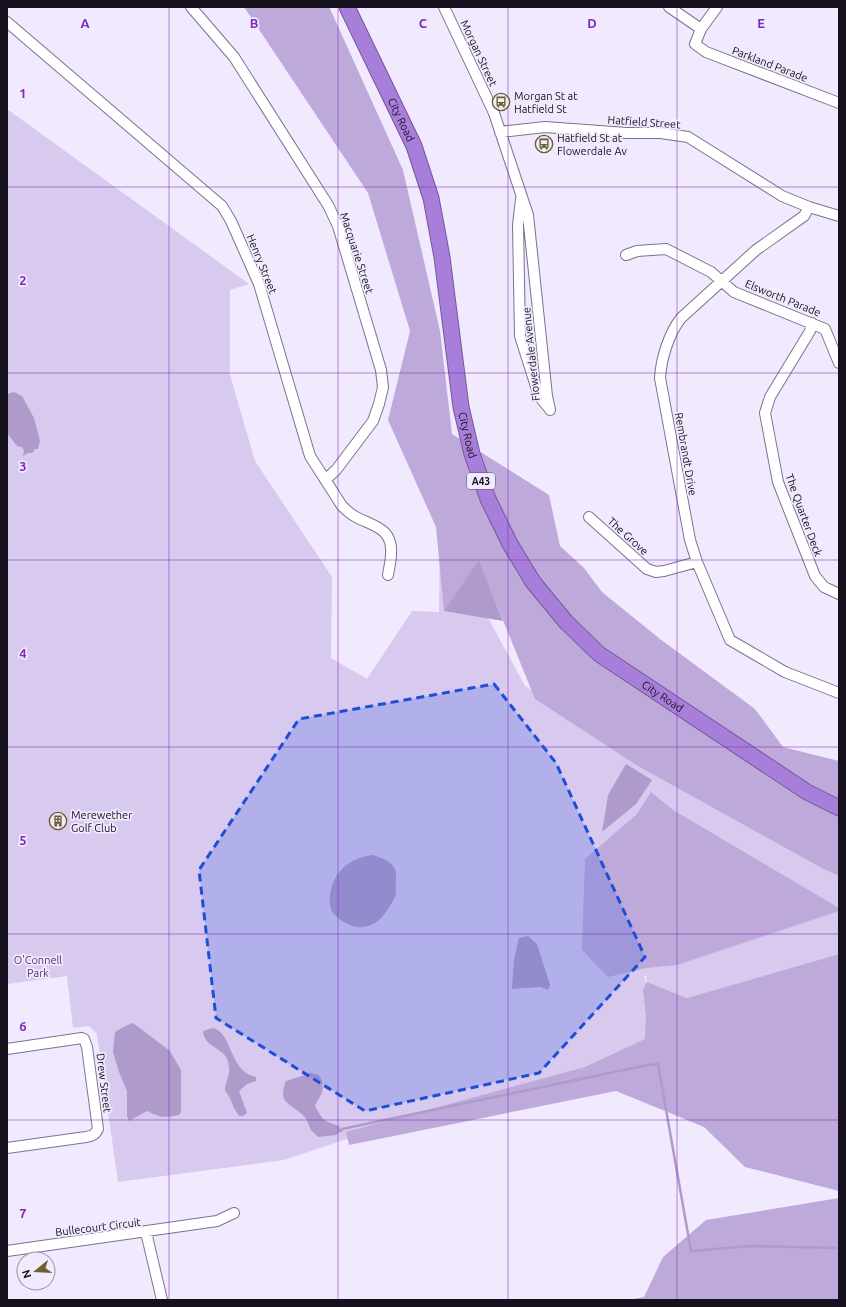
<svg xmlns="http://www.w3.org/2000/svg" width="846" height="1307" font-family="Ubuntu,sans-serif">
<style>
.green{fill:#d8c9ef}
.forest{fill:#bea9db}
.water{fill:#af9acc}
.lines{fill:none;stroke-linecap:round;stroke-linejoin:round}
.stream{stroke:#af9acc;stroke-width:2.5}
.minor-casing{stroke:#7e718f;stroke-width:12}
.highway-casing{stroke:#755898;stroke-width:17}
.minor{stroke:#fff;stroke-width:10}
.highway{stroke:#a87edb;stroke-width:15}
.marked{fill:#1d4ed8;fill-opacity:0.2;stroke:#1d4ed8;stroke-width:3;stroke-dasharray:8 5;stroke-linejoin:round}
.grid{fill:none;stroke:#7b2cbf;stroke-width:1;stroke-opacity:0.55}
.labels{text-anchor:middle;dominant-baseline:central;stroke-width:3.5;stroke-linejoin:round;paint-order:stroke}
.shield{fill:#f1e9fd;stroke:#585260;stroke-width:1}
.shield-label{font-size:10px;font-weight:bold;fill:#16111c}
.street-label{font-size:11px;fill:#16111c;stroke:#f1e9fd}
.poi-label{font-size:11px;fill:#16111c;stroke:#f1e9fd;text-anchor:start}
.park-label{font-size:11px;fill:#4e316f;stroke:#f1e9fd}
.grid-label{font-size:13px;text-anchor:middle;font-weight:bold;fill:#7b2cbf;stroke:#f1e9fd;stroke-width:3.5;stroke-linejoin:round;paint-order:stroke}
</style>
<rect width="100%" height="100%" fill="#f1e9fd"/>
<!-- green -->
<path class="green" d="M7 109 249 284 230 290V375L255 461 332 577 331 658 367 679 412 611 439 612 440 529 525 686 794 852 839 876V954L687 998 647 982 646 976H644L669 1058 377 1129 284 1160 118 1182 97 1034 89 1026 73 1028 67 976 7 984Z"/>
<!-- forest -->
<path class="forest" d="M244 7H329L331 11 403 170 440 331 452 434 549 495 560 546 584 568 602 592 660 639 755 709 783 747 839 761V876L820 867 638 766 535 699 479 561 444 611 436 527 388 420 410 331 368 193Z
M651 792 673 810 839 908V911L677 965 646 968 608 977 582 950 585 859 637 814Z
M839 954V1191L745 1167 704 1127 616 1091 349 1145 346 1132 585 1067 645 1039 646 1016 643 990 647 982 687 998Z
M839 1198V1300H628L644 1297 663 1257 706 1220Z"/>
<!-- water -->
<path class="water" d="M14 392 22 396 34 418 40 441 38 449H35L32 453H28L23 456 24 450 22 447 17 446 7 433V394Z
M479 560 503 621 444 611Z
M626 764 652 780 636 804 602 832 608 795Z
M372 855C380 857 388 860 393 866 397 871 396 875 396 881 395 885 396 889 396 893 395 899 391 904 388 909 374 933 350 932 333 913 330 909 329 900 330 895 333 872 349 858 372 855Z
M528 936 537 944 550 985 548 990 541 987 512 989 514 959 519 938Z
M133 1023 170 1051 181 1070V1112L179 1115C173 1116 165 1118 159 1116 155 1115 152 1113 147 1111L129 1121 127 1116V1091L119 1072 113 1052 115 1032 125 1026Z
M213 1028C233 1033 229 1072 256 1077V1081L247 1084 239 1091 247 1113 243 1116H239L234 1108 230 1098 225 1090C225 1083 230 1075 229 1068 229 1046 204 1050 203 1031Z
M311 1073 319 1075C327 1090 321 1093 315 1106 324 1122 322 1120 339 1126L341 1131 336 1135 318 1137C316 1135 313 1132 311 1130 308 1125 308 1120 304 1116 290 1102 277 1104 286 1081Z"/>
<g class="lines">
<!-- stream -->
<path class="stream" d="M337 1130 341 1131 342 1129 643 1066 658 1064 691 1251 750 1246 839 1248"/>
<defs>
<path id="minor" d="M191 7 234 57 328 205 338 226 381 370 383 387 379 404 373 421 336 470 325 480
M444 7 494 113 528 215 547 396 550 410
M669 7 701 29
M717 7 701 29 695 44 706 52 839 103
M7 22 222 206 231 221 259 284 310 456 342 506C346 510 350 514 356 517 373 526 393 528 391 554 391 561 389 568 388 575
M500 132 545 127 627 133H661L688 137 782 196 809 207 839 216
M521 199 518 225 520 336 539 396 548 407
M809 207 804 216 756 250 681 318C669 333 661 359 660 378L690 540 697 562 730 640 785 672 839 693
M626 255 637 251 666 249 711 272 734 292 825 329 839 363
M812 323 810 331 770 397 765 413 778 482 815 576 824 587 839 594
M589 517 647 569 656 572 664 571 697 562
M7 1049 82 1038 84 1039 87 1047 98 1129C95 1135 92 1136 86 1137L7 1148
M146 1232 162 1300
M7 1251 217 1221 234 1213"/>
<g id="highway">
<path id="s1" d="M347 7 414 146 431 198 442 257 461 407 472 454 488 499 510 544 533 582 566 622 599 654 807 792 839 808"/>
</g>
</defs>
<!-- minor casing -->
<use href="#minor" class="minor-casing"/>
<!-- highway casing -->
<use href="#highway" class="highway-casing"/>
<!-- minor -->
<use href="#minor" class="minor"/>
<!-- highway -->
<use href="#highway" class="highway"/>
</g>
<!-- marked area -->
<path class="marked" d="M494 684 556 763 645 957 539 1073 365 1111 216 1018 199 870 299 719Z"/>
<!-- grid -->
<path class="grid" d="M169 7V1300M338 7V1300M508 7V1300M677 7V1300M7 187H839M7 373H839M7 560H839M7 747H839M7 934H839M7 1120H839"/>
<!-- icons -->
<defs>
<symbol id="bus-ring" viewBox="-11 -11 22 22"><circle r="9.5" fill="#f1e9fd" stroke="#6d5f2c" stroke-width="1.5"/><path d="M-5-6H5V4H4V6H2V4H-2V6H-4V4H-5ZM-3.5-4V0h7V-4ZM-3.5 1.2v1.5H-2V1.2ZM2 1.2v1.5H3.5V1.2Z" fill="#6d5f2c"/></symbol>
<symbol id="building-ring" viewBox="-11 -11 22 22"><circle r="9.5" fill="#f1e9fd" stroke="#6d5f2c" stroke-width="1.5"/><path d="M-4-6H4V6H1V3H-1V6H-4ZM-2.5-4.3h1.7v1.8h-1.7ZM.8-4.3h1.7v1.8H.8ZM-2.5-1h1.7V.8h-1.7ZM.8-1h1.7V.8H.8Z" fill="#6d5f2c"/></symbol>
</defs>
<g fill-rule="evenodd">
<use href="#bus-ring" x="491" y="92" width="20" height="20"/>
<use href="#bus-ring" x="534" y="134" width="20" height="20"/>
<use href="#building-ring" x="48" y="811" width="20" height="20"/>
</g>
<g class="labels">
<!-- shield labels -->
<rect class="shield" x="467" y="473" width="28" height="16" rx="3"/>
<g class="shield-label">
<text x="481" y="481">A43</text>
</g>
<!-- street labels -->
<g class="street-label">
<text transform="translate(479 53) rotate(65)">Morgan Street</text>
<text transform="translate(770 64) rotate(21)">Parkland Parade</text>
<text stroke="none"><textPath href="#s1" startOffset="125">City Road</textPath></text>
<text transform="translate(644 122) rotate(4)">Hatfield Street</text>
<text transform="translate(357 253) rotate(72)">Macquarie Street</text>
<text transform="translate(262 264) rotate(68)">Henry Street</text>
<text transform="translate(783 298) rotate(22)">Elsworth Parade</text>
<text transform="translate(531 354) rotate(-96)">Flowerdale Avenue</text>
<text stroke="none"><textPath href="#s1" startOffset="449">City Road</textPath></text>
<text transform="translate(686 454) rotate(80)">Rembrandt Drive</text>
<text transform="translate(804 515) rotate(70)">The Quarter Deck</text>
<text transform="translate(628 536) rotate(42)">The Grove</text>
<text stroke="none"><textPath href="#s1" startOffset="785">City Road</textPath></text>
<text transform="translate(104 1083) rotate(83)">Drew Street</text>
<text transform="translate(98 1227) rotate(-7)">Bullecourt Circuit</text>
</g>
<!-- poi labels -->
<g class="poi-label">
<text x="514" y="96">Morgan St at<tspan x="514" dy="13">Hatfield St</tspan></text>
<text x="557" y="138">Hatfield St at<tspan x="557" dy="13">Flowerdale Av</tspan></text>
<text x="71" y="815">Merewether<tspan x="71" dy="13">Golf Club</tspan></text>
</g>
<!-- park labels -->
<g class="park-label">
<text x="38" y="960">O'Connell<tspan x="38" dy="13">Park</tspan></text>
</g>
</g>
<g class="grid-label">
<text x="85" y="28">A</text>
<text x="254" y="28">B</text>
<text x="423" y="28">C</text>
<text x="592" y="28">D</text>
<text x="761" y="28">E</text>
<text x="23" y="98">1</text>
<text x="23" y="285">2</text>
<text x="23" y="471">3</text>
<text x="23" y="658">4</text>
<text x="23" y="845">5</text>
<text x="23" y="1031">6</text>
<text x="23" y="1218">7</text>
</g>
<!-- border -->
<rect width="846" height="1307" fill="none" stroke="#16111c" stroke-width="16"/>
<!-- north arrow -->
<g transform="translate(36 1271) rotate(252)"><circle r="19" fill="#f1e9fd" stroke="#9993a3"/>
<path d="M0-3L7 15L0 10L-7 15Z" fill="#6d5f2c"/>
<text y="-6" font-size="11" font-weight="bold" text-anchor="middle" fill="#16111c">N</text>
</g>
</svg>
